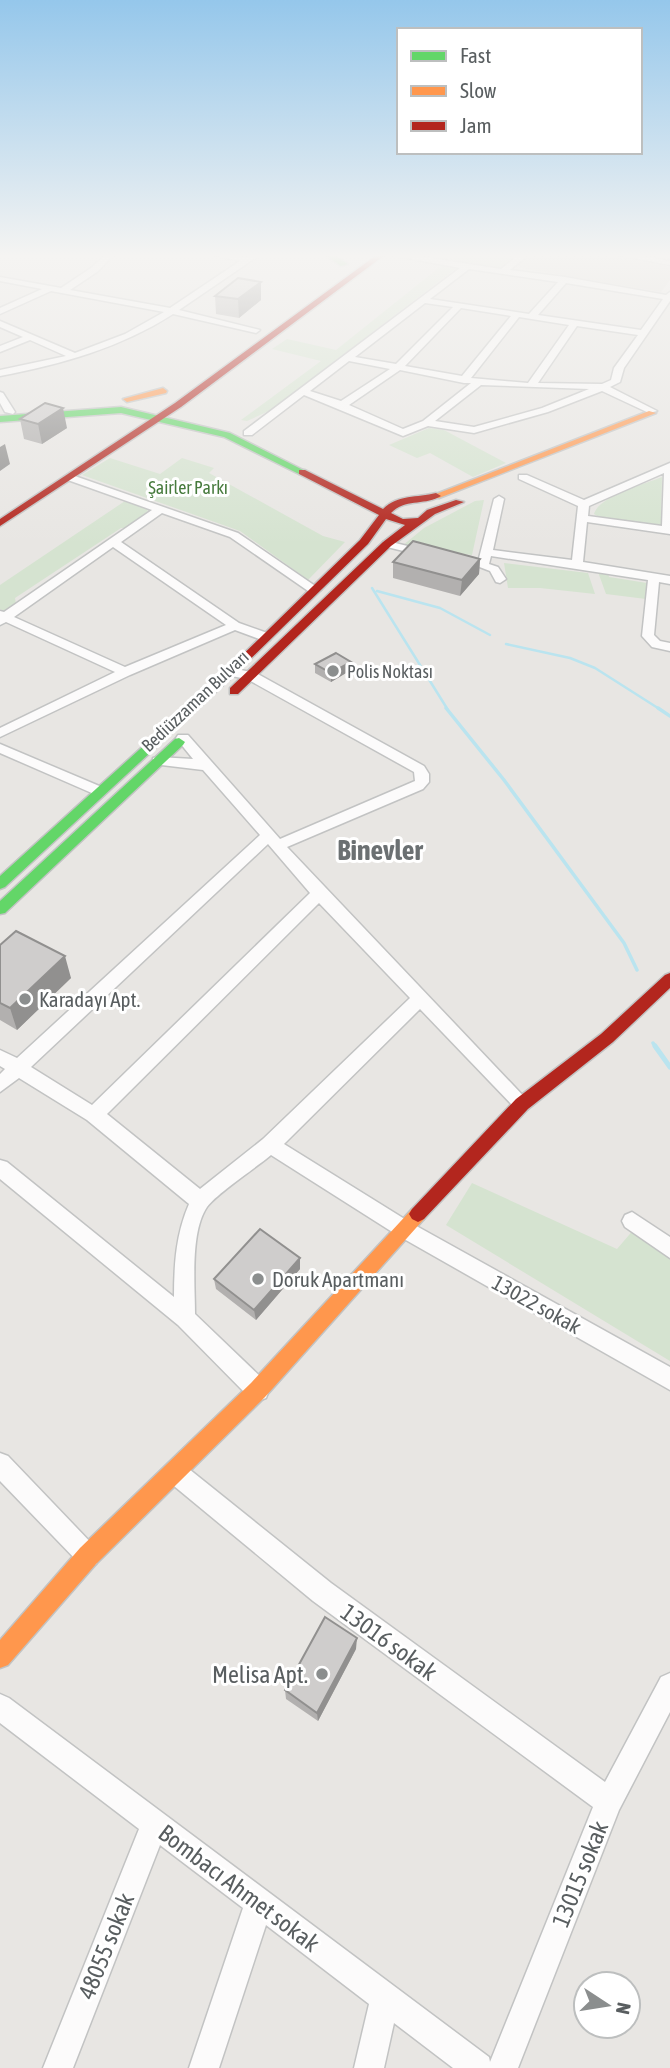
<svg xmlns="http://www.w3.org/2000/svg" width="670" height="2068" font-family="'Asap Condensed',sans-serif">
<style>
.education{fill:#dbd8d3}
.green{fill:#d5e3d0}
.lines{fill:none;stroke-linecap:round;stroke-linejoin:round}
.stream-far2{stroke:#bae4ef;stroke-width:2.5}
.stream-far1{stroke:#bae4ef;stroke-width:3.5}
.stream{stroke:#bae4ef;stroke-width:5}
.street-casing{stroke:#c2c3c3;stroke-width:3}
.fast-casing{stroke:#c2c3c3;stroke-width:3}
.slow-casing{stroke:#c2c3c3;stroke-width:3}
.jam-casing{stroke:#c2c3c3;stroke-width:3}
.street{fill:#fcfbfb;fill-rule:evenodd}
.fast{fill:#63d668;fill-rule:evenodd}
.slow{fill:#ff974d;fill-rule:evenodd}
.jam{fill:#b3261e;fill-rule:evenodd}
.wall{fill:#b2b0af}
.shaded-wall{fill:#91908f}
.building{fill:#cfcdcc;stroke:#91908f;stroke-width:2}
.poi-dot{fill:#8b8e8e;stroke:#fff;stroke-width:2.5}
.labels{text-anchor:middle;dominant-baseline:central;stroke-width:6;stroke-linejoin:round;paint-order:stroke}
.far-park-label{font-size:18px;fill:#477b3d;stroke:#fff}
.far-poi-label{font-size:18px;fill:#595e60;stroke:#fff;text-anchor:start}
.far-street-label{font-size:18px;fill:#595e60;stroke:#fff}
.poi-label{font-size:21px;fill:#595e60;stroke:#fff;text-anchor:start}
.street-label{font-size:21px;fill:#595e60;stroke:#fff}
.near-street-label{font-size:24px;fill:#595e60;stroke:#fff}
.near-poi-label{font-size:24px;fill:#595e60;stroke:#fff;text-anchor:end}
.district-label{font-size:28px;font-weight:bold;fill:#6b7072;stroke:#fff}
</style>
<rect width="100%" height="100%" fill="#e8e6e3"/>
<!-- education -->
<path class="education" d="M530 254H595L670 267V280L661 292 521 268 518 264Z"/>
<!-- green -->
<path class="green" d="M458 254H515C510 259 504 266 497 268 485 271 462 266 453 259Z
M441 266 455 269 271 410 247 421 241 420 321 361 272 349 287 339 336 350Z
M429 428 444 430 506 463 473 477 430 453 417 458 389 445Z
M110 458 160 474 182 458 214 468 209 473 323 536 345 542 308 580 240 531 82 475Z
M662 477 661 525 599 517 594 514C599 496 645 484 662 477Z
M484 500 472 555 402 546 424 528 475 501Z
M125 501 145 507 148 511 127 528H121L15 598 16 604 4 611 0 609V585Z
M504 563 588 573 595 594 540 588H508Z
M598 572 608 573 609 577 647 583 646 599 606 594Z
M472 1183 617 1249 635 1228 670 1251V1361L446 1225Z"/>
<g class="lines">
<!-- stream-far2 -->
<path class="stream-far2" d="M372 588 448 710
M377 591 440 608 490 635
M506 644 570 658 595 668 661 710"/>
<!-- stream-far1 -->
<path class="stream-far1" d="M446 708 504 780 624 943 637 970
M658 708 670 716
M653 1043 656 1048"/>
<!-- stream -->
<path class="stream" d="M655 1046 670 1067"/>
<defs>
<path id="street" d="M106 254H115L97 272 70 290 170 308 240 261 209 254 246 257 261 254 179 310 260 330 256 333 173 314C120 348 62 364 0 376V370L66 356 30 340 0 352V346L23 337 0 327V321L75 353 125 334 164 312 51 291 0 314V308L42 289 0 281V277L61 288 91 268Z
M385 254H405L501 269 520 254H529L510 270 565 277 666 295 670 292V301L624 368 620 382 610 387 657 411 649 413 602 391 548 412 474 433 428 426 403 436 304 395 252 435H244V431L460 268ZM469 269 558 282 529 314 430 299ZM566 283 663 299 641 330 538 315ZM425 303 453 307 396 364 355 357ZM461 308 511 316 462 376 405 366ZM519 317 569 325 528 383 471 378ZM577 326 638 335 614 368 611 380 602 384 538 383ZM349 361 390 369 341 401 310 391ZM400 370 464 383H471L423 421 403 429 349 405ZM481 385 589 389 542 408 474 427 435 421Z
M612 254H632L670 261V265Z
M0 392 3 393 15 412 13 414 5 412 0 403Z
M670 463V534L587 522 583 562 670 576V584L659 582 654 635 660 641 670 643V651L652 647 642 636 648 580 491 556 489 564 498 567 506 579 500 583 496 582 490 571 477 566 494 499 499 496 504 499 493 550 572 560 578 506 519 479V475H527L584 500ZM664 473 662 526 588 516 589 506Z
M69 474 238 533 321 590 311 593 230 537 162 513 121 542 239 623 270 634V640H262L235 630 130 675 0 737V728L115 672 6 622 0 625V611L4 612 152 510 65 479 64 477ZM113 547 226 625 125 667 14 617Z
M387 541 432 552 434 554 428 557 383 546V542Z
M231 668 256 673 424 766 429 774V782L423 789 287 847 531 1104 528 1109 522 1111 516 1109 420 1009 284 1144 411 1223 670 1367V1390L397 1235 271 1155C257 1167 216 1194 207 1207 190 1232 195 1285 195 1314L266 1382 269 1390 266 1398 258 1401 250 1398 178 1325 0 1179V1160L7 1162 174 1297C174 1264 176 1234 189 1204L87 1120 19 1078 0 1092V1074L5 1069 0 1066V1050L17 1058 260 835 203 770 153 764V758L158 757 193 759 176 738 178 735H188L280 839 415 781 414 772 247 679 226 675 224 672ZM268 844 310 893 92 1105 31 1067ZM319 903 410 998 263 1139 200 1189 107 1114Z
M0 744 104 788 106 791 104 794H94L0 753Z
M632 1212 670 1237V1258L625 1227 622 1221 625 1215Z
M0 1453 8 1456 96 1548 100 1556 96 1564 88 1568 80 1564 0 1481Z
M176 1462 184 1465 331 1583 605 1782 661 1677 670 1673V1712L619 1810 518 2068H453L394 2023 384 2068H354L369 2004 266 1925 219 2068H189L243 1908 160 1845 73 2068H43L139 1829 0 1723V1694L9 1698 489 2057 490 2062 593 1807 313 1601 168 1481 165 1473 168 1465Z"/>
<path id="fast" d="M324 254H333L348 264 341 266Z
M121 407 230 433 307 472 299 474 224 437 121 413 0 422V416Z
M229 670 235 674 233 676 5 887 0 889V876L225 672Z
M179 738 185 742 183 745 5 913 0 914V901L175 739Z"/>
<path id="slow" d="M163 388 167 391 166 393 127 402 123 399Z
M649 411 656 413 439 498 431 496Z
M418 1206 424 1209 427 1214 424 1219 265 1397 96 1564 8 1665 0 1668V1640L80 1548 251 1383 412 1209Z"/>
<path id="jam" d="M378 254H386L181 407 0 526V519L175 403Z
M299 470H305L383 509C398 494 417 498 436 493L441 496C425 506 405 498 391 513L403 519 418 518 427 510 456 500 464 502 435 514 391 546 238 694H230V688L383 542 405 525 386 519 368 544 233 676H225V672L360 540 379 515 299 474Z
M670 973V988L613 1042 528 1109 424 1219 418 1222 412 1219 409 1214 412 1209 516 1099 601 1034 665 975Z"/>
</defs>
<!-- street casing -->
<use href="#street" class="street-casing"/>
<!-- fast casing -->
<use href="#fast" class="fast-casing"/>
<!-- slow casing -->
<use href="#slow" class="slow-casing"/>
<!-- jam casing -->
<use href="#jam" class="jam-casing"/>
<!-- street -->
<use href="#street" class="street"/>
<!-- fast -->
<use href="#fast" class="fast"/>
<!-- slow -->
<use href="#slow" class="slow"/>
<!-- jam -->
<use href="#jam" class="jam"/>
</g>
<!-- wall -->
<path class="wall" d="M261 282V300L239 318 216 314 215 296Z
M20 419 67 428 42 444 24 439Z
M480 559 479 574 460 596 393 578V562Z
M315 664 351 670 331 682 315 673Z
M0 945 71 978 17 1030 0 1020Z
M300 1258V1269L256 1320 216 1289 214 1279Z
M356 1649 318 1721 286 1699 285 1690Z"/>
<!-- shaded-wall -->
<path class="shaded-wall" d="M261 282V300L239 318 238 299Z
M63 408 67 428 42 444 38 424Z
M5 444 10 464 0 471V447Z
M480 559 479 574 460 596 462 580Z
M351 662V670L331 682V673Z
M65 956 71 978 17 1030 10 1008Z
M300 1258V1269L256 1320 254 1310Z
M357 1638 356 1649 318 1721 317 1713Z"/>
<!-- building -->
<path class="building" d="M238 278 261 282 238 299 215 296Z
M45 403 63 408 38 424 20 419Z
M413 541 480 559 462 580 393 562Z
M336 653 351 662 331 673 315 664Z
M16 931 65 956 10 1008 0 1003V945Z
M260 1229 300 1258 254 1310 214 1279Z
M325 1617 357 1638 317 1713 285 1690Z"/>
<!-- sky -->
<linearGradient id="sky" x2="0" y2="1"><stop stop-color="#95c7eb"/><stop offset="0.47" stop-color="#f5f4f2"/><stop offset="1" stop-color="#f5f4f2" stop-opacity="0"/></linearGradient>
<rect width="670" height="544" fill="url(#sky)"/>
<!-- markers -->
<g class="poi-dot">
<circle cx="333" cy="671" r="7"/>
<circle cx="25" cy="999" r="7"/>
<circle cx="258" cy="1279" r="7"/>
<circle cx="322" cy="1674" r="7"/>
</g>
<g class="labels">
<!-- far-park labels -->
<g class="far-park-label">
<text x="188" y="487">Şairler Parkı</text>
</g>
<!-- far-poi labels -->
<g class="far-poi-label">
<text x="347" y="671">Polis Noktası</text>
</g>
<!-- far-street labels -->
<g class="far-street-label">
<text transform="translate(195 701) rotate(-43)">Bediüzzaman Bulvarı</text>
</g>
<!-- poi labels -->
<g class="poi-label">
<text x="39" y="999">Karadayı Apt.</text>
<text x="272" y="1279">Doruk Apartmanı</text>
</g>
<!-- street labels -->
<g class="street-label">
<text transform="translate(537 1304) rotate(29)">13022 sokak</text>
</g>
<!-- near-street labels -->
<g class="near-street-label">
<text transform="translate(389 1642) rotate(36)">13016 sokak</text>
<text transform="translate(580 1874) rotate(-68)">13015 sokak</text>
<text transform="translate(239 1888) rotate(37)">Bombacı Ahmet sokak</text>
<text transform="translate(106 1946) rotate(-68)">48055 sokak</text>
</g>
<!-- near-poi labels -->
<g class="near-poi-label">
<text x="308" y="1674">Melisa Apt.</text>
</g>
<!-- district labels -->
<g class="district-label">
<text x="380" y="850">Binevler</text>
</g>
</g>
<!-- legend -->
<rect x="397" y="28" width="245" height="126" fill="#ffffff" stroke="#bdbfbf" stroke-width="2"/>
<rect x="411" y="51" width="35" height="10" fill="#63d668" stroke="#bdbfbf" stroke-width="2"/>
<text x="460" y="63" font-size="21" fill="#595e60">Fast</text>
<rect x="411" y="86" width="35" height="10" fill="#ff974d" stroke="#bdbfbf" stroke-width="2"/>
<text x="460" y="98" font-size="21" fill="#595e60">Slow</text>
<rect x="411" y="121" width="35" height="10" fill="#b3261e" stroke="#bdbfbf" stroke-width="2"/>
<text x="460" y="133" font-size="21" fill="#595e60">Jam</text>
<!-- north arrow -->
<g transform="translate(607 2005) rotate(102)"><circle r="33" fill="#ffffff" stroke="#bdbfbf" stroke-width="2"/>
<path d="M0-5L12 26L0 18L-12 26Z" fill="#8b8e8e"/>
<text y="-10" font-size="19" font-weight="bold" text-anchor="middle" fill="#595e60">N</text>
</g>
</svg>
